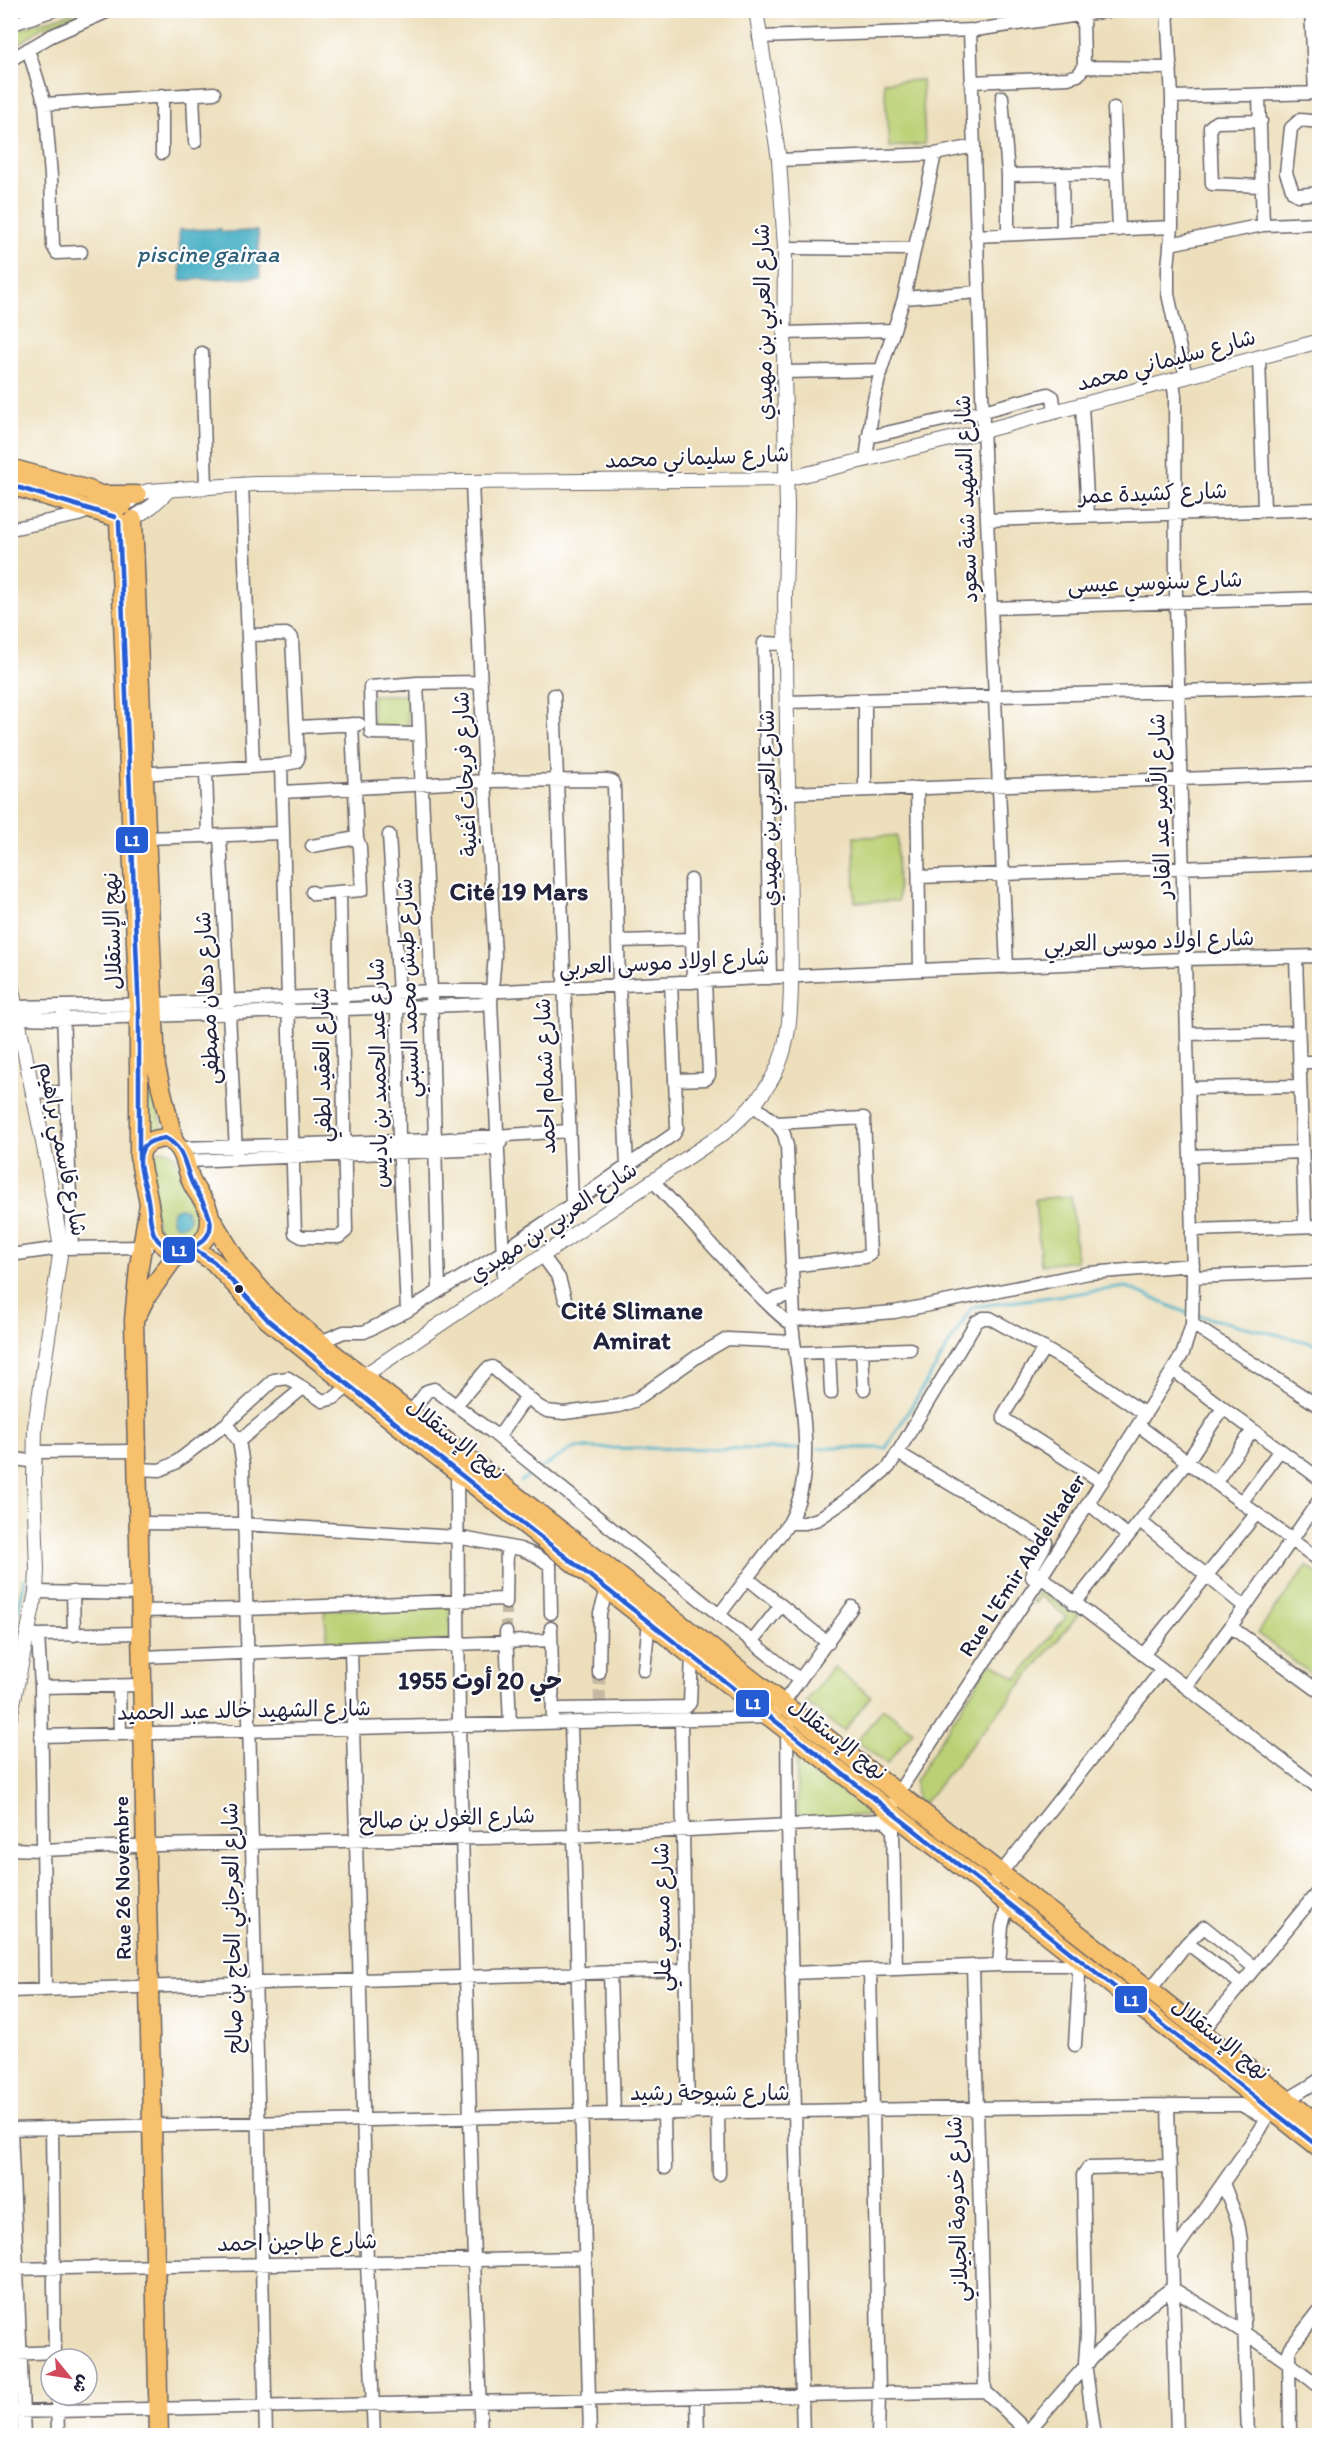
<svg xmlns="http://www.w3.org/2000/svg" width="1330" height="2446" font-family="Itim,'Playpen Sans Arabic',sans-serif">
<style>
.green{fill:#bbd074;stroke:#6e7958;stroke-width:1.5}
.water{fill:#43adc3;stroke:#32687f;stroke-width:1.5}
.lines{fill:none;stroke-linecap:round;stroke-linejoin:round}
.stream{stroke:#43adc3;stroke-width:3}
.minor-tunnel{stroke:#c4b9a2;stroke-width:12;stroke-dasharray:12 6;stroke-linecap:butt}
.minor-casing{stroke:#696468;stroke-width:15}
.tertiary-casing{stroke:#696468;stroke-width:16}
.primary-casing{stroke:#696468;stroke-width:21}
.minor{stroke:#fff;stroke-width:12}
.tertiary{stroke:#fff;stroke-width:14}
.primary{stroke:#f7c06c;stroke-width:18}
.bus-1-casing{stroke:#fff;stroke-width:9}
.bus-1{stroke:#255bd3;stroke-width:4.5}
.bus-dot{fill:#22223b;stroke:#fff;stroke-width:2}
.labels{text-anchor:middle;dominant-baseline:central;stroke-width:4.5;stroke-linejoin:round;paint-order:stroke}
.street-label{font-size:22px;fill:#22223b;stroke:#fff}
.water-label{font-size:24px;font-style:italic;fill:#316178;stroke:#fff}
.neighbourhood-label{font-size:24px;font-weight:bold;fill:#22223b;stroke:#fff}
.quarter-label{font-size:26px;font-weight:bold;fill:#22223b;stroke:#fff}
.line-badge{stroke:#fff;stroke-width:2}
.badge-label{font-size:16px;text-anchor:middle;font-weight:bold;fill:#fff}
</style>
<rect width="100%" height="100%" fill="#fff"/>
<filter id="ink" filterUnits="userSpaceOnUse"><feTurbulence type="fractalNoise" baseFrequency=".0167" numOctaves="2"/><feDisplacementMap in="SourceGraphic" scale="12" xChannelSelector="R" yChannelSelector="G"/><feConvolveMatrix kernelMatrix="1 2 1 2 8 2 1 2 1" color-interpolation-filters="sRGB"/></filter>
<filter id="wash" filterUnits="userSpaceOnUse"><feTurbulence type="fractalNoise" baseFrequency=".008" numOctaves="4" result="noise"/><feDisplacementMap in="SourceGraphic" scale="24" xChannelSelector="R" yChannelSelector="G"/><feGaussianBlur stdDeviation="1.35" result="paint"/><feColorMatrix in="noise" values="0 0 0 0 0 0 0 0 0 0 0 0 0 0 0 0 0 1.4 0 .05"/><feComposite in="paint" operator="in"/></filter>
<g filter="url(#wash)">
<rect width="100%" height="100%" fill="#eddfbc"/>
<!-- green -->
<path class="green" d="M78 11H89L41 28 11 50V32Z
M922 80 925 144 889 147 884 82Z
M372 695H406L409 731 373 730Z
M897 836 898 901 855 902 854 837Z
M144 1024 162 1128 152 1129 145 1135Z
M166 1150 173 1153C182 1172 224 1235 181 1239 170 1241 163 1234 157 1227L148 1159 158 1151Z
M1071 1196 1077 1261 1041 1265 1035 1199Z
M1307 1566 1319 1575 1318 1679 1257 1633Z
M1039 1590 1043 1591 1068 1611 1079 1614 923 1804 916 1799 915 1781 988 1665 995 1664 1017 1679 1066 1617 1041 1596 1035 1603 1032 1602Z
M450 1606 451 1641 328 1646 324 1610Z
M833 1667 871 1696 844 1731 806 1702Z
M883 1708 913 1731 887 1764 857 1741Z
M796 1752 873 1815 798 1818Z"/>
<!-- water -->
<path class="water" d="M221 229V232L258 231 260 277 181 280 179 230Z
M171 1217a9 9 0 1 1 18 0a9 9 0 1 1-18 0Z"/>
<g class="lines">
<!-- stream -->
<path class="stream" d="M1196 1315 1320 1345
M818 1448H886L972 1307 1127 1287 1189 1314
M541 1468 574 1448 798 1449
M521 1481 536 1471
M10 1647 25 1579"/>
</g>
</g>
<g filter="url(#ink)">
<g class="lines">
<!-- minor-tunnel -->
<path class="minor-tunnel" d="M506 1603V1632
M599 1673 600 1703"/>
<defs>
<path id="minor" d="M1167 10 1172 97V227L1168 267V294L1186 377
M1311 10 1315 93
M10 25 54 10
M970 30 984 452 1007 967
M759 37 975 30 1114 10
M28 49 45 104 51 176 53 246 57 253 81 252
M10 60 51 36 111 10
M1084 67 1171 68
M971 82 1068 78 1078 75 1084 67 1083 16
M193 94 195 142
M1259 95 1263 225
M1002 97 1008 175V234
M1172 97 1320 93
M45 104 214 93
M1114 108 1119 230
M1261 121 1216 122 1210 127 1212 184 1262 186
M1320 122 1300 120 1291 128 1286 173 1293 192 1298 195 1320 193
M162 153V95
M779 160 935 154 974 146
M1062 174 1063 232
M1008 175 1116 173
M976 236 1172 227
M1170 244 1263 225 1320 223
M785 248 914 249
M904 298 978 292
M784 333 893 330
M202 353 206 488
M1259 357 1264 510
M784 372 881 370
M1082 405 1088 516
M868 437 983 411 1048 394 1053 397 1055 412
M866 460 873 404 881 370 904 298 935 154
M472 482 485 781 495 955 491 1002 504 1280
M242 484 253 766
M987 520 1320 509
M10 529 78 515 92 510
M991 608 1320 598
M417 683 431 991 439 1291
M554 695 572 1205
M865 700V790
M787 702 1320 687
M297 727 359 724
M418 734 371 733 370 687 417 683 481 682
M281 765 295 1233 302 1237H339L346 1231 340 893
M206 770 208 837
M138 774 281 765 296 762 298 759 292 638 286 634 248 635
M917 788 920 970
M282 792 485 781 606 780 612 781 614 786 619 985 627 1167
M788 793 1320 774
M389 835 399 993 397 1007 399 1141 407 1311
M220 836 236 1152
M147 838 282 833
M312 846 357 838
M919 877 1320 863
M691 880 693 982
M312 892 314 894 362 890 360 847 357 838 352 724
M618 941 692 939
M1296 957 1305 1226
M770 978 764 643 785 644
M10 1010 15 1007 155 1004 431 991H503L920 970 1184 959 1320 956
M63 1013 72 1248
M11 1015 17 1018 64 1019 431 1006 480 1004 491 1002
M1187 1034 1298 1032
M1299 1062H1320
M675 1080 706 1079 709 1075 705 981
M1189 1088 1300 1086
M32 1093 66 1092
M753 1105 776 1123 864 1118 870 1254 865 1257 791 1266
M181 1148 434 1140 568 1131
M1191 1156 1302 1152
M186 1161 487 1149 497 1146 501 1142
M653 1181C670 1199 780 1323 792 1324L794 1320 787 1146 784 1134 776 1123
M1193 1230 1320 1226
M10 1255 61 1248 147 1247
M542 1255 559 1278 565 1299
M1193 1277 1320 1272
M766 1302 792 1294
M794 1320 894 1312 1089 1273 1193 1265
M1192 1324 1320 1407
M320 1342 344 1332H364L407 1311 502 1252 674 1134 677 1128 671 983
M1044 1348 1004 1414V1419L1102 1482
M862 1351 864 1389
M829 1352 831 1393
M796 1353 910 1349
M456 1405 487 1369 492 1367 538 1406 547 1411 564 1413 619 1406 634 1401 698 1356 727 1339 794 1342
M1223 1408 1320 1479
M411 1412 427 1391 434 1389 493 1433 497 1434 502 1432 527 1396
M226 1424 239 1441 243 1465 266 2436
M1138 1425 1320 1561
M493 1433 800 1680
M239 1441 303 1388
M36 1452 137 1451
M898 1453 1043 1539 1046 1542C1042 1555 1031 1563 1032 1577L1037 1582
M10 1458 35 1462
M138 1469 160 1470 175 1463 226 1424 274 1380 288 1378 323 1401 334 1398 350 1385
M457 1471 459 1726 474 2260 481 2436
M1215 1483 1253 1430
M1088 1503 1128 1536
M1241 1503 1280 1450
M1140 1521 1245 1607
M139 1523 244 1524 457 1537 520 1549 535 1555 550 1565 551 1613
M789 1523H805L818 1519 864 1488 889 1467 976 1322 983 1318H990L1075 1366 1145 1414
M1041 1577 1320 1789
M747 1578 828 1643
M36 1592 140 1594
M73 1592 74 1635
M506 1603 507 1547
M1074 1604 1187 1462 1223 1408 1173 1370
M141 1611 246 1609 505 1599
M719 1615 789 1523C820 1469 798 1384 792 1324
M1231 1627 1320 1692
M551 1628 553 1723
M506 1632 510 1724
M28 1634 38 1635 41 1687 45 1989
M38 1635 141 1633
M752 1642 781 1605
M351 1649 367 2262 374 2436
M1143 1655 1256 1514
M142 1657 551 1640
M644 1670 649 1621
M599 1673 600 1613 607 1589
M119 1686 120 1734
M41 1687 142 1685
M1186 1687 1245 1607 1320 1499
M561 1709 686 1707 690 1703 692 1655
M681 1720 688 2114
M571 1723 590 2436
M789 1726 787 1729 788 1826 803 2436
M41 1736 773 1717 852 1607
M885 1820 905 1782 1041 1577 1173 1370 1183 1353 1192 1324 1193 1277 1176 602 1175 396 1173 381
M885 1820 893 1830 896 1969
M10 1849 41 1850 158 1845 574 1836 885 1820
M996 1879 1162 1670
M1187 1943 1241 1984
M999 1965 1002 1926 1010 1896
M973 1966 985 2391 1032 2436
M870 1970 879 2393 878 2436
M610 1972 614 2114
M791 1973 999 1965H1071L1077 1969 1079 1975 1075 2045
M10 1991 684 1970
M1138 2005 1187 1943 1204 1927 1255 1968
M1202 2032 1320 1889
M1168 2105 1177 2436
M718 2113 719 2174
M664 2114 665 2168
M52 2128 55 2359
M10 2129 614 2114 1168 2105H1241L1266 2118
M11 2129 24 2436
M1223 2183 1238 2222 1241 2240 1248 2436
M1173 2254 1260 2130C1274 2101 1296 2097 1320 2079
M10 2269 585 2258
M10 2354 55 2352
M57 2395 58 2436
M697 2397 698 2436
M10 2412 985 2391
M1024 2436C1073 2380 1111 2331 1172 2288 1223 2319 1273 2349 1320 2387
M1095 2436 1085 2363 1087 2334 1083 2175 1088 2168 1170 2166
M1290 2436 1289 2352 1291 2347 1320 2310"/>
<path id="tertiary" d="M131 501 137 495 148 491 254 484 786 479 983 431 1320 341
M134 518 152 506 168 491
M10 980 46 1157 61 1248 35 1427 34 1479 37 1570 36 1592 10 1718
M356 1381 724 1133C781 1085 791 1050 791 977L785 599 787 509 784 372 785 248 779 160 756 10"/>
<path id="primary" d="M10 468 89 490 123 505
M10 485 115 517
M105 495H137
M133 520 156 1067 174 1142
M119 522 139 1016V1158
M165 1138C187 1146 184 1165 192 1183 196 1192 203 1199 207 1207 215 1226 206 1247 185 1250 171 1252 163 1246 154 1235 151 1221 150 1207 147 1193 143 1169 127 1142 165 1138Z
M149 1204 139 1266 134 1320 159 2436
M210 1217 241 1268 273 1303 334 1354 1113 1961 1320 2126
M194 1249 214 1262 268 1320 423 1445 1320 2148
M138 1313 146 1297 179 1251"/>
</defs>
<!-- minor casing -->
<use href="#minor" class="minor-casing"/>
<!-- tertiary casing -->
<use href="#tertiary" class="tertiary-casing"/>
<!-- primary casing -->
<use href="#primary" class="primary-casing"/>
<!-- minor -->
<use href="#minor" class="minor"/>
<!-- tertiary -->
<use href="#tertiary" class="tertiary"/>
<!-- primary -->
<use href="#primary" class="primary"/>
<defs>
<path id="bus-1" d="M10 485 115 517
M119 522 139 1016V1158
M165 1138C185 1148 184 1165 192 1183 201 1202 227 1229 195 1246 182 1254 163 1250 155 1236 149 1226 150 1207 147 1195 145 1182 136 1163 142 1150 146 1141 156 1140 165 1138Z
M194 1249 214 1262 268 1320 423 1445 1320 2148"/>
</defs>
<!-- bus-1 casing -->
<use href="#bus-1" class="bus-1-casing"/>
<!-- bus-1 -->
<use href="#bus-1" class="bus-1"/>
</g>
</g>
<!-- markers -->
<circle class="bus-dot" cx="239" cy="1289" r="5"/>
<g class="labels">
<!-- street labels -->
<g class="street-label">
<text transform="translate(763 322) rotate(-91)">شارع العربي بن مهيدي</text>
<text transform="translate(1166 360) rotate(-15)">شارع سليماني محمد</text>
<text transform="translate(697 457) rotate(-2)">شارع سليماني محمد</text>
<text transform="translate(1153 493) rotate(-2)">شارع كشيدة عمر</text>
<text transform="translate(966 499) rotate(-92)">شارع الشهيد شنة سعود</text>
<text transform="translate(1155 582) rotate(-2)">شارع سنوسي عيسى</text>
<text transform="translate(465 774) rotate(-93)">شارع فريحات ٱغنية</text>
<text transform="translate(1160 806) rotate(-92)">شارع الأمير عبد القادر</text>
<text transform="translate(768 808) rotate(-91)">شارع العربي بن مهيدي</text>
<text transform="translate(112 931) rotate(-92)">نهج الإستقلال</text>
<text transform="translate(1149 941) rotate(-2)">شارع اولاد موسى العربي</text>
<text transform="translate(664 962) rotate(-3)">شارع اولاد موسى العربي</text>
<text transform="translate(408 988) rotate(-92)">شارع طبش محمد السبتي</text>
<text transform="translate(207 998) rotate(-93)">شارع دهان مصطفى</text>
<text transform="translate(322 1065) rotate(-91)">شارع العقيد لطفي</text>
<text transform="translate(378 1073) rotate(-91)">شارع عبد الحميد بن باديس</text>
<text transform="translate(545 1076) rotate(-92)">شارع شمام احمد</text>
<text transform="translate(63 1149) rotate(79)">شارع قاسمي براهيم</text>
<text transform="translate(553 1222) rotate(-34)">شارع العربي بن مهيدي</text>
<text transform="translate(456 1439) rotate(38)">نهج الإستقلال</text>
<text transform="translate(1022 1565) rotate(-57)">Rue L'Emir Abdelkader</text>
<text transform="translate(244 1710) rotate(-1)">شارع الشهيد خالد عبد الحميد</text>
<text transform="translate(838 1739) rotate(38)">نهج الإستقلال</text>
<text transform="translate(447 1818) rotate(-2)">شارع الغول بن صالح</text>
<text transform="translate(122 1878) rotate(-91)">Rue 26 Novembre</text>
<text transform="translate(662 1917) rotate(-91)">شارع مسعي علي</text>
<text transform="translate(232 1928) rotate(-91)">شارع العرجاني الحاج بن صالح</text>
<text transform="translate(1221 2039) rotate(38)">نهج الإستقلال</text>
<text x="710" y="2092">شارع شبوحة رشيد</text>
<text transform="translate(957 2209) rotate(-92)">شارع خدومة الجيلاني</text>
<text transform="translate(297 2242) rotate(-1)">شارع طاجين احمد</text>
</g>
<!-- water labels -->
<g class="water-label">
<text x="208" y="253">piscine gairaa</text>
</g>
<!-- neighbourhood labels -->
<g class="neighbourhood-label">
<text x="480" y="1680">حي 20 أوت 1955</text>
</g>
<!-- quarter labels -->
<g class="quarter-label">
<text x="519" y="891">Cité 19 Mars</text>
<text x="632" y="1310">Cité Slimane<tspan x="632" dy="30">Amirat</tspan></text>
</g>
</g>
<g class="line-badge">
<rect x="115" y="826" width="34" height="28" rx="6" fill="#255bd3"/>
<rect x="162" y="1236" width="34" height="28" rx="6" fill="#255bd3"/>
<rect x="735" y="1689" width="35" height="29" rx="6" fill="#255bd3"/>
<rect x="1114" y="1985" width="34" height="29" rx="6" fill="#255bd3"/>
</g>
<g class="badge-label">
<text x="132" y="846">L1</text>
<text x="179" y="1256">L1</text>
<text x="753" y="1709">L1</text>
<text x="1131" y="2006">L1</text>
</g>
<!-- margin -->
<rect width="1330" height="2446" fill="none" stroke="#fff" stroke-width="36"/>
<!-- north arrow -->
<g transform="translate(69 2377) rotate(120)"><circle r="28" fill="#ffffff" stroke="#a7a7b1" stroke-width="1.5"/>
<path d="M0-4.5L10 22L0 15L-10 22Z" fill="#d1495b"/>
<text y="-9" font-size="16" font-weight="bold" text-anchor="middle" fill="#22223b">ش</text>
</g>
</svg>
